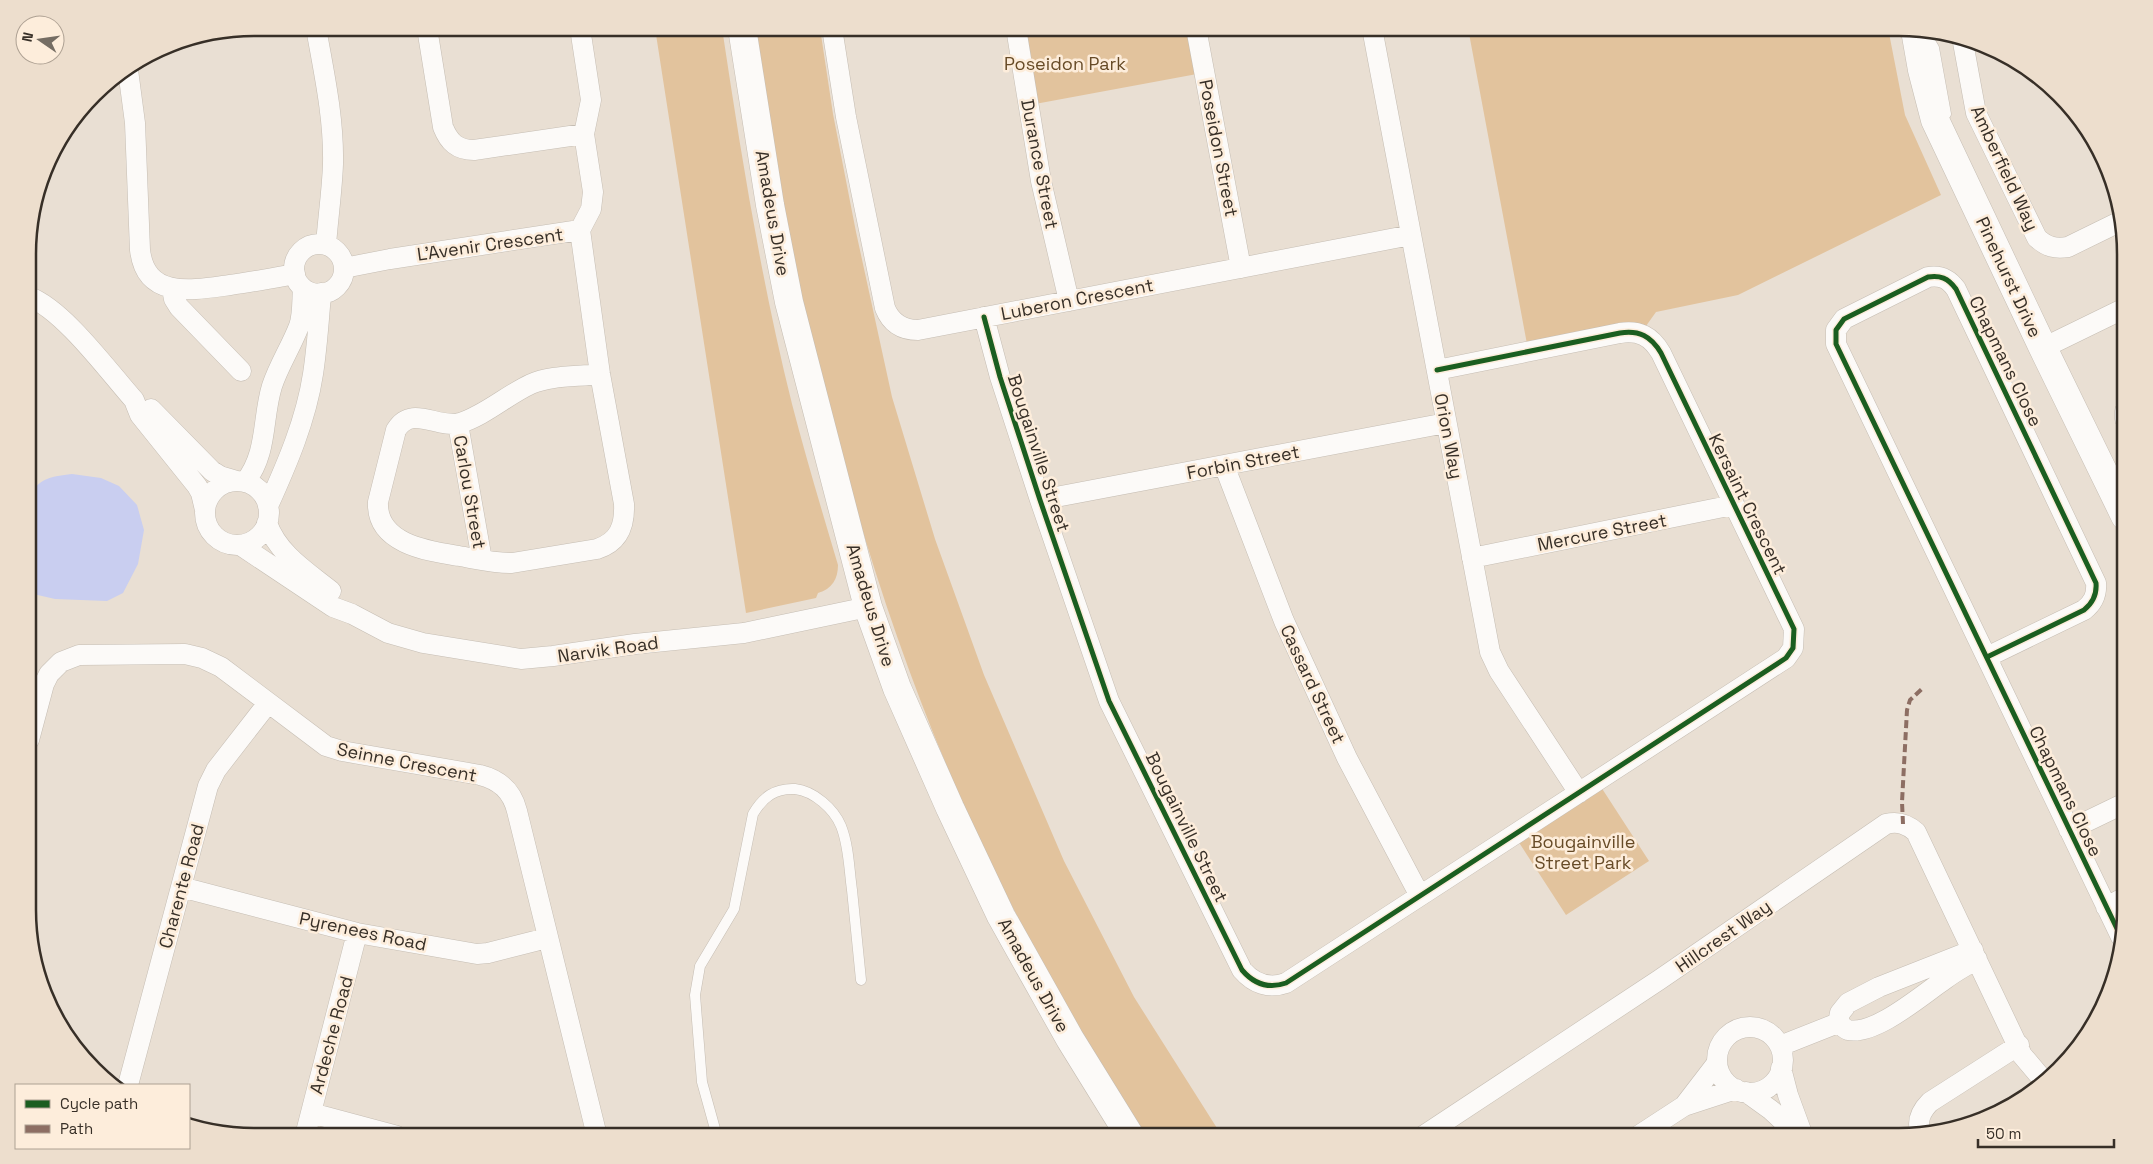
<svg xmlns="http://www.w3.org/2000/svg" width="2153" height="1164" font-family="'Space Grotesk',sans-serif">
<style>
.green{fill:#e2c39d}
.water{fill:#c9cef0}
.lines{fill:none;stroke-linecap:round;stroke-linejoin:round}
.lane-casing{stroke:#c5bdb3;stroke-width:11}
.street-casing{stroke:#c5bdb3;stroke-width:21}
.secondary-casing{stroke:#c5bdb3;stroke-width:29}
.lane{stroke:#fcfaf8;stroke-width:10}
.street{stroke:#fcfaf8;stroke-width:20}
.secondary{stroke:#fcfaf8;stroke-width:28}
.quiet{stroke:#8d6e63;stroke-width:4;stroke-dasharray:8 4;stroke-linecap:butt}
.cycleway-casing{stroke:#fdeddb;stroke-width:8}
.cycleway{stroke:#1b5e20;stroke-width:5}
.labels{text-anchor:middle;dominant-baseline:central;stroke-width:5;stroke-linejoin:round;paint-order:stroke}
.park-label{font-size:18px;fill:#674b27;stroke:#fdeddb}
.street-label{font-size:18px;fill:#372f27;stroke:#fdeddb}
.rim{fill:none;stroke:#372f27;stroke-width:2.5}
</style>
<rect width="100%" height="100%" fill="#e9dfd3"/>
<!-- green -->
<path class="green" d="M655 28H722C741 154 761 280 792 404 806 458 822 511 838 565 838 579 832 589 818 593L816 598 746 613Z
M756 28H820L833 114 856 232 892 397 935 539 984 675 1064 861 1134 997 1222 1136H1147C1070 1019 1000 894 946 764 888 626 844 479 810 333 786 232 772 129 756 28Z
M1023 28H1188L1197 74 1035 104Z
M1468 28H1888L1905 115 1941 195 1738 295 1656 312 1646 326 1527 344Z
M1601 787 1649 861 1566 915 1518 841Z"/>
<!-- water -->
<path class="water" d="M72 474 101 478 119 486 137 505 144 530 138 564 123 593 107 601 55 599 29 593V495C42 477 50 477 72 474Z"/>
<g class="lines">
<defs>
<path id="lane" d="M1924 31 1934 48 1946 114
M717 1136 702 1082 695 995 700 966 734 909 753 814C763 797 775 788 795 789 814 791 834 809 841 826 849 846 849 869 852 890 855 920 858 950 861 980"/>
<path id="street" d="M316 28C324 73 334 118 333 164 332 191 328 218 326 245
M427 28 443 127C449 142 457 150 474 150L584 134
M832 28 846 117 885 308C891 323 902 330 918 330L1411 235
M1016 28 1041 181 1069 301
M1196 28 1241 268
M1372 28 1490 652 1499 671 1579 793
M1962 37 1976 113 2037 238C2047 247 2055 249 2068 247L2121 221
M128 70 135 123 140 250C146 300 193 290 230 285 252 282 273 278 295 274
M580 230 600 374 624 504C625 526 619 542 597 549L512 563C494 563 477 559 459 556 428 551 376 544 378 502L396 430C412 404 437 429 460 423 484 416 507 395 531 384 551 375 578 377 600 374
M294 269a25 25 0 1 1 50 0a25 25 0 1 1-50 0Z
M344 268 390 259 580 230 591 209 593 192 584 134 591 100 580 28
M172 289 174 299 179 307 241 371
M29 297C63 309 109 372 134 400L140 415 197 486 201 493 205 510
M984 317 1000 377 1040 500 1109 701 1242 970C1254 984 1269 989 1286 983L1786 658 1793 648 1794 629 1661 353C1651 336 1639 330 1620 333L1437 370
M2043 348 2125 308
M151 409 212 471 220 476 237 481
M2125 411V419
M458 424 482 560
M1224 465 1284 621 1347 758 1420 896
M205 513a32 32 0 1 1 64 0a32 32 0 1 1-64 0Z
M245 482C268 453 262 418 272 386 279 365 291 347 299 326 303 315 302 300 303 288
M1040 500 1446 423
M268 506C287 464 306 420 313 374 317 348 319 320 321 293
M267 523C278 554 306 571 331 591
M240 545 333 607 352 614 388 633 423 643 521 659 553 656 635 644 744 633 868 607
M1472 558 1733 505
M1987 657 2084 610C2093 603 2097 595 2096 583L1956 289C1948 278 1940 275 1928 277L1844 319 1836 330V344L2121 937
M29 740 44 684 49 674 61 662 79 655 185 654 202 658 221 667 326 746 342 751 480 775C500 780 512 791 517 811L597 1136
M2069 830 2125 803
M181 887 357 933 477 954 488 953 547 938
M2106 907 2125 897
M1838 1023C1841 1025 1845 1029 1848 1030 1875 1036 1923 994 1944 980 1954 972 1966 966 1977 959
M1838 1023 1840 1013 1848 1003 1879 987 1973 950
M1717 1060a33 33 0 1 1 66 0a33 33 0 1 1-66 0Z
M1780 1046 1838 1023
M1781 1068 1788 1095 1803 1136
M128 1085 208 786 216 770 268 703
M1746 1092 1771 1110 1799 1136
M1684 1106 1717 1063
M311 1113 397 1136
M1921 1134C1916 1121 1921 1111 1930 1102L2019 1045
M305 1136 357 933
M1423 1136 1659 980 1886 824C1898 821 1907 824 1916 832L2022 1055 2044 1081
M1638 1136 1684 1106 1736 1089"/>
<path id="secondary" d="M742 28 770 205 789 302 868 607 897 688 950 808 1001 916 1070 1039 1130 1136
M1915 30 1922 70 1935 120 2043 348 2125 516"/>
</defs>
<!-- lane casing -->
<use href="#lane" class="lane-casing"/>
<!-- street casing -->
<use href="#street" class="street-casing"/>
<!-- secondary casing -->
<use href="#secondary" class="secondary-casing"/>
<!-- lane -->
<use href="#lane" class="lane"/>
<!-- street -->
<use href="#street" class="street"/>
<!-- secondary -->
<use href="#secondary" class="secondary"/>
<!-- quiet -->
<path class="quiet" d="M1903 824 1902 802 1907 710 1910 700 1923 688"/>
<defs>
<path id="cycleway" d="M984 317 1000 377 1040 500 1109 701 1242 970C1254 984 1269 989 1286 983L1786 658 1793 648 1794 629 1661 353C1651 336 1639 330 1620 333L1437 370
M1987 657 2084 610C2093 603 2097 595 2096 583L1956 289C1948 278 1940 275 1928 277L1844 319 1836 330V344L2121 937"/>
</defs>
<!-- cycleway casing -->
<use href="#cycleway" class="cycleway-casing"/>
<!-- cycleway -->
<use href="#cycleway" class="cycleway"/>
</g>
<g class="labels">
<!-- park labels -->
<g class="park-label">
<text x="1065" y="63">Poseidon Park</text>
<text x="1583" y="841">Bougainville<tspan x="1583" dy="21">Street Park</tspan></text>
</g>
<!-- street labels -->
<g class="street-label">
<text transform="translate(1219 148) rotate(79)">Poseidon Street</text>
<text transform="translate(1040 164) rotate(79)">Durance Street</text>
<text transform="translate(2005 168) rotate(65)">Amberfield Way</text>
<text transform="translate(773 213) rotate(80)">Amadeus Drive</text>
<text transform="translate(490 244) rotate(-8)">L'Avenir Crescent</text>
<text transform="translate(2009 277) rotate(65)">Pinehurst Drive</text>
<text transform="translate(1077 299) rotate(-11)">Luberon Crescent</text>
<text transform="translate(2006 361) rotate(64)">Chapmans Close</text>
<text transform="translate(1449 436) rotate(79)">Orion Way</text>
<text transform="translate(1039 453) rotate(72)">Bougainville Street</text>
<text transform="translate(1243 462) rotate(-11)">Forbin Street</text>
<text transform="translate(470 492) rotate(80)">Carlou Street</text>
<text transform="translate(1748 504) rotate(64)">Kersaint Crescent</text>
<text transform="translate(1602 532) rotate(-11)">Mercure Street</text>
<text transform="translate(871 605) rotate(73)">Amadeus Drive</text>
<text transform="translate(608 649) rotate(-8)">Narvik Road</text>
<text transform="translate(1313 684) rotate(65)">Cassard Street</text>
<text transform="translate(407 762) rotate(11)">Seinne Crescent</text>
<text transform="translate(2066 791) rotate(64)">Chapmans Close</text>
<text transform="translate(1187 827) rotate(64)">Bougainville Street</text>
<text transform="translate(181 886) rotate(-75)">Charente Road</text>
<text transform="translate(363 931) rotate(12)">Pyrenees Road</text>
<text transform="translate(1723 936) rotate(-35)">Hillcrest Way</text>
<text transform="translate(1034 975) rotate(61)">Amadeus Drive</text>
<text transform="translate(331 1035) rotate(-75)">Ardeche Road</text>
</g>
</g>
<!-- crop -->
<path d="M0 0H2153V1164H0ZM254 36H1899A218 218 0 0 1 2117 254V910A218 218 0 0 1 1899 1128H254A218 218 0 0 1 36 910V254A218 218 0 0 1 254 36Z" fill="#eddecd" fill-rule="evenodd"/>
<path class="rim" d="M254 36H1899A218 218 0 0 1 2117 254V910A218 218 0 0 1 1899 1128H254A218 218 0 0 1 36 910V254A218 218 0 0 1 254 36Z"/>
<!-- legend -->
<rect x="15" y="1084" width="175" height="65" fill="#fdeddb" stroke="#aea193"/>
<rect x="25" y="1100" width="25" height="8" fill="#1b5e20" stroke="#aea193"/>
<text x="60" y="1109" font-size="15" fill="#372f27">Cycle path</text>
<rect x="25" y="1125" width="25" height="8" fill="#8d6e63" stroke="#aea193"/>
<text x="60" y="1134" font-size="15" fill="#372f27">Path</text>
<!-- north arrow -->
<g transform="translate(40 40) rotate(283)"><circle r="24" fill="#fdeddb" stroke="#aea193"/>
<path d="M0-4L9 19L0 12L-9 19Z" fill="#756d63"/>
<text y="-8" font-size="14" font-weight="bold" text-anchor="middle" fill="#372f27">N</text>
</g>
<!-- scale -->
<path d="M1978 1139v8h136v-8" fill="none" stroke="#372f27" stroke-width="2.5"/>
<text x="1986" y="1139" font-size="15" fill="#372f27" stroke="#fdeddb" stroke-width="4" paint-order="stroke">50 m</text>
</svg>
